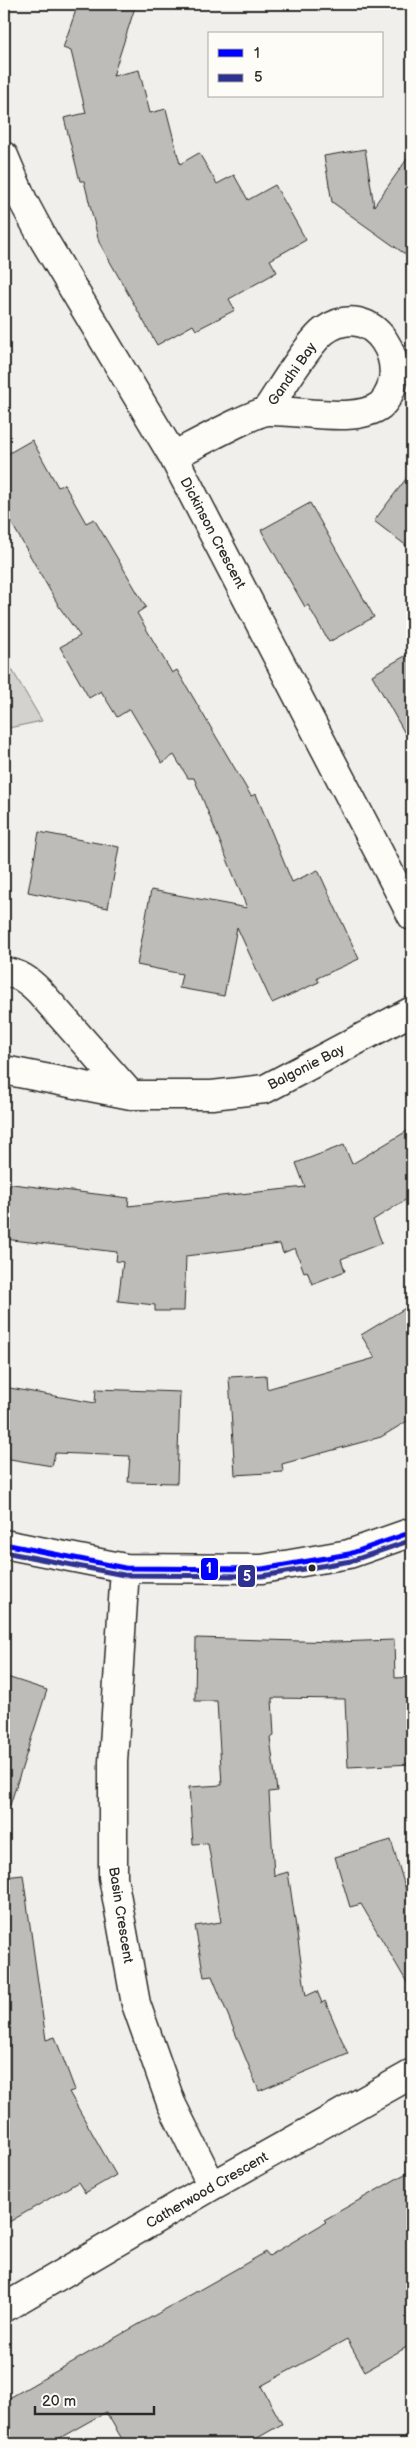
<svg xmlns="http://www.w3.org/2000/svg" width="416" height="2448" font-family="'Balsamiq Sans',sans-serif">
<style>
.green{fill:#d3d2cf;stroke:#7f7e7d}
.building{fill:#bdbcb8;stroke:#2b2b2b}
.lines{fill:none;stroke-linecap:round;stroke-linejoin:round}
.minor-casing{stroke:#2b2b2b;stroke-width:31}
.tertiary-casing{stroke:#2b2b2b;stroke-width:31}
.minor{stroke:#fdfcf7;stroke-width:28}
.tertiary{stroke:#fdfcf7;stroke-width:28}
.bus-1-casing{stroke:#fdfcf7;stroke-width:9}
.bus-2-casing{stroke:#fdfcf7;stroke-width:9}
.bus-1{stroke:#00f;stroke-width:5}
.bus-2{stroke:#2e3092;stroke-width:5}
.bus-dot{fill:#2b2b2b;stroke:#fdfcf7;stroke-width:2}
.labels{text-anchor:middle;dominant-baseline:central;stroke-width:4;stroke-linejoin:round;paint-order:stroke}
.street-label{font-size:14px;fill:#2b2b2b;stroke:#fdfcf7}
.line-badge{stroke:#fdfcf7;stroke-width:2}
.badge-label{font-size:14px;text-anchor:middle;font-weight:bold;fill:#fff}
</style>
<rect width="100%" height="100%" fill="#f0efeb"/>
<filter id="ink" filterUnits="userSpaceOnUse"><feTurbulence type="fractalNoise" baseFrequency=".02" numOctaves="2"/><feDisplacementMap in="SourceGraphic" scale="10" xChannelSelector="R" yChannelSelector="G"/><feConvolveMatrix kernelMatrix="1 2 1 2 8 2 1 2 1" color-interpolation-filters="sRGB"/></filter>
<g filter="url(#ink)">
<!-- green -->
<path class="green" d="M4 656 42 721 4 729Z"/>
<!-- building -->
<path class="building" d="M78 4H136L113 76 139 70 150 113 166 109 180 164 199 153 217 184 234 175 248 200 275 185 306 240 270 260 277 272 229 299 235 310 196 330 193 325 157 345 99 242 84 181H80L64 118 86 113 71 51 63 48Z
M365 149 374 206 412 152V259L332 202 324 156Z
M32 440 58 487 64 484 86 523 94 519 129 578 146 607 137 613 172 673 177 670 251 796 256 794 292 882 318 870 359 959 317 978 319 982 272 1003 237 927 224 996 179 988 182 974 137 965 151 890 247 908 194 778H188L174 755 162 763 130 709 117 717 101 691 89 698 60 647 80 636 60 608 4 510V456Z
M412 471V550L374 521Z
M310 503 374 617 329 642 308 605 305 607 261 530Z
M412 652V746L372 675Z
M39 832 119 847 108 908 28 892Z
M412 1128V1196L373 1220 382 1243 341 1259 345 1271 312 1284 307 1271 304 1272 295 1248 283 1253 280 1244 186 1256 184 1311H155V1305L118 1301 123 1262 116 1261 117 1252 4 1239V1183L129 1198 128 1206 305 1187 296 1163 344 1145 352 1164Z
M412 1304V1418L381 1437 282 1464 283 1472 235 1475 229 1377 266 1375 267 1389 375 1358 361 1335Z
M4 1387 95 1403 96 1389 180 1392 177 1483 128 1482 130 1456 55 1453 52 1466 4 1458Z
M196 1638 335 1642 394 1640 395 1678 412 1677V1764L348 1767 345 1699 272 1698 274 1736 270 1738 277 1791 269 1792 274 1876 288 1872 306 1996 317 1991 322 2003 325 2001 348 2054 259 2091 212 1976 204 1977 195 1926 221 1922 208 1843 193 1844 189 1787 222 1785 217 1701H195Z
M4 1676 47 1690 10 1805 4 1804Z
M391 1840 412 1910V1991L361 1904 350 1907 335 1857Z
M23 1875 46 2040 55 2037 75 2090 69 2092 116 2175 85 2193 78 2182 4 2225V1877Z
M412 2170V2344L365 2371 347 2339 261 2386 282 2424 247 2444H125L106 2412 49 2444H4V2401L266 2252 269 2256 326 2222 324 2220Z"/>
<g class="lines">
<defs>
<path id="minor" d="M4 156 23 201 44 240 173 456 412 916
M173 456C189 448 256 411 269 411 299 410 357 424 381 405 416 368 373 295 324 331 308 343 279 392 266 411
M4 972C19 973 29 981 39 991L131 1095
M4 1070 131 1095H212L265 1089 412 1011
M125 1568 113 1762V1877L136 2004 171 2103 212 2186
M4 2308 212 2186 412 2074"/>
<path id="tertiary" d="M4 1544 125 1568 262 1569 349 1554 412 1532"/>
</defs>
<!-- minor casing -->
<use href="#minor" class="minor-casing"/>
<!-- tertiary casing -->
<use href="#tertiary" class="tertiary-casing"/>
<!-- minor -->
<use href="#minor" class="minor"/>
<!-- tertiary -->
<use href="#tertiary" class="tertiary"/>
<defs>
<path id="bus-1" d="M4 1544 125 1568 262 1569 349 1554 412 1532"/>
<path id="bus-2" d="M4 1552 124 1575 262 1576 351 1561 412 1540"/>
</defs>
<!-- bus-1 casing -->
<use href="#bus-1" class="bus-1-casing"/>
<!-- bus-2 casing -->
<use href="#bus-2" class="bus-2-casing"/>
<!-- bus-1 -->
<use href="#bus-1" class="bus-1"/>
<!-- bus-2 -->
<use href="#bus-2" class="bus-2"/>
</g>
</g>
<!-- markers -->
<circle class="bus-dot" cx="312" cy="1568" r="4.5"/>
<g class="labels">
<!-- street labels -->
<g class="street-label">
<text transform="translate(292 374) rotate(-55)">Gandhi Bay</text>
<text transform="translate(213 533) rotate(62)">Dickinson Crescent</text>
<text transform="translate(306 1067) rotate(-27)">Balgonie Bay</text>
<text transform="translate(121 1915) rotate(81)">Basin Crescent</text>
<text transform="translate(207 2190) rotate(-30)">Catherwood Crescent</text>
</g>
</g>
<g class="line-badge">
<rect x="200" y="1557" width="19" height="24" rx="5" fill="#00f"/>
<rect x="237" y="1564" width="19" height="24" rx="5" fill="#2e3092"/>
</g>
<g class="badge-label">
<text x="209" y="1573">1</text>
<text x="247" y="1581">5</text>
</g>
<!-- margin -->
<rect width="416" height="2448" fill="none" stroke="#fdfcf7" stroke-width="20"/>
<rect x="10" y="10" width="396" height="2428" fill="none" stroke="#2b2b2b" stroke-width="2" filter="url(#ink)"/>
<!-- legend -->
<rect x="208" y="32" width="175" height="65" fill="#fdfcf7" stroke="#a9a8a5"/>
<rect x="218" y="49" width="25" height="8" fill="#0000ff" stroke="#a9a8a5"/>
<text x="254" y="58" font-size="15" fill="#2b2b2b">1</text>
<rect x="218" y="74" width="25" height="8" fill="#2e3092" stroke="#a9a8a5"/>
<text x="254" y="82" font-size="15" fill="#2b2b2b">5</text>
<!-- scale -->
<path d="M35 2406v8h119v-8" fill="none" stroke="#2b2b2b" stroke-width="2.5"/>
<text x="42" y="2406" font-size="15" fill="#2b2b2b" stroke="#fdfcf7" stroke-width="4" paint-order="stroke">20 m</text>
</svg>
